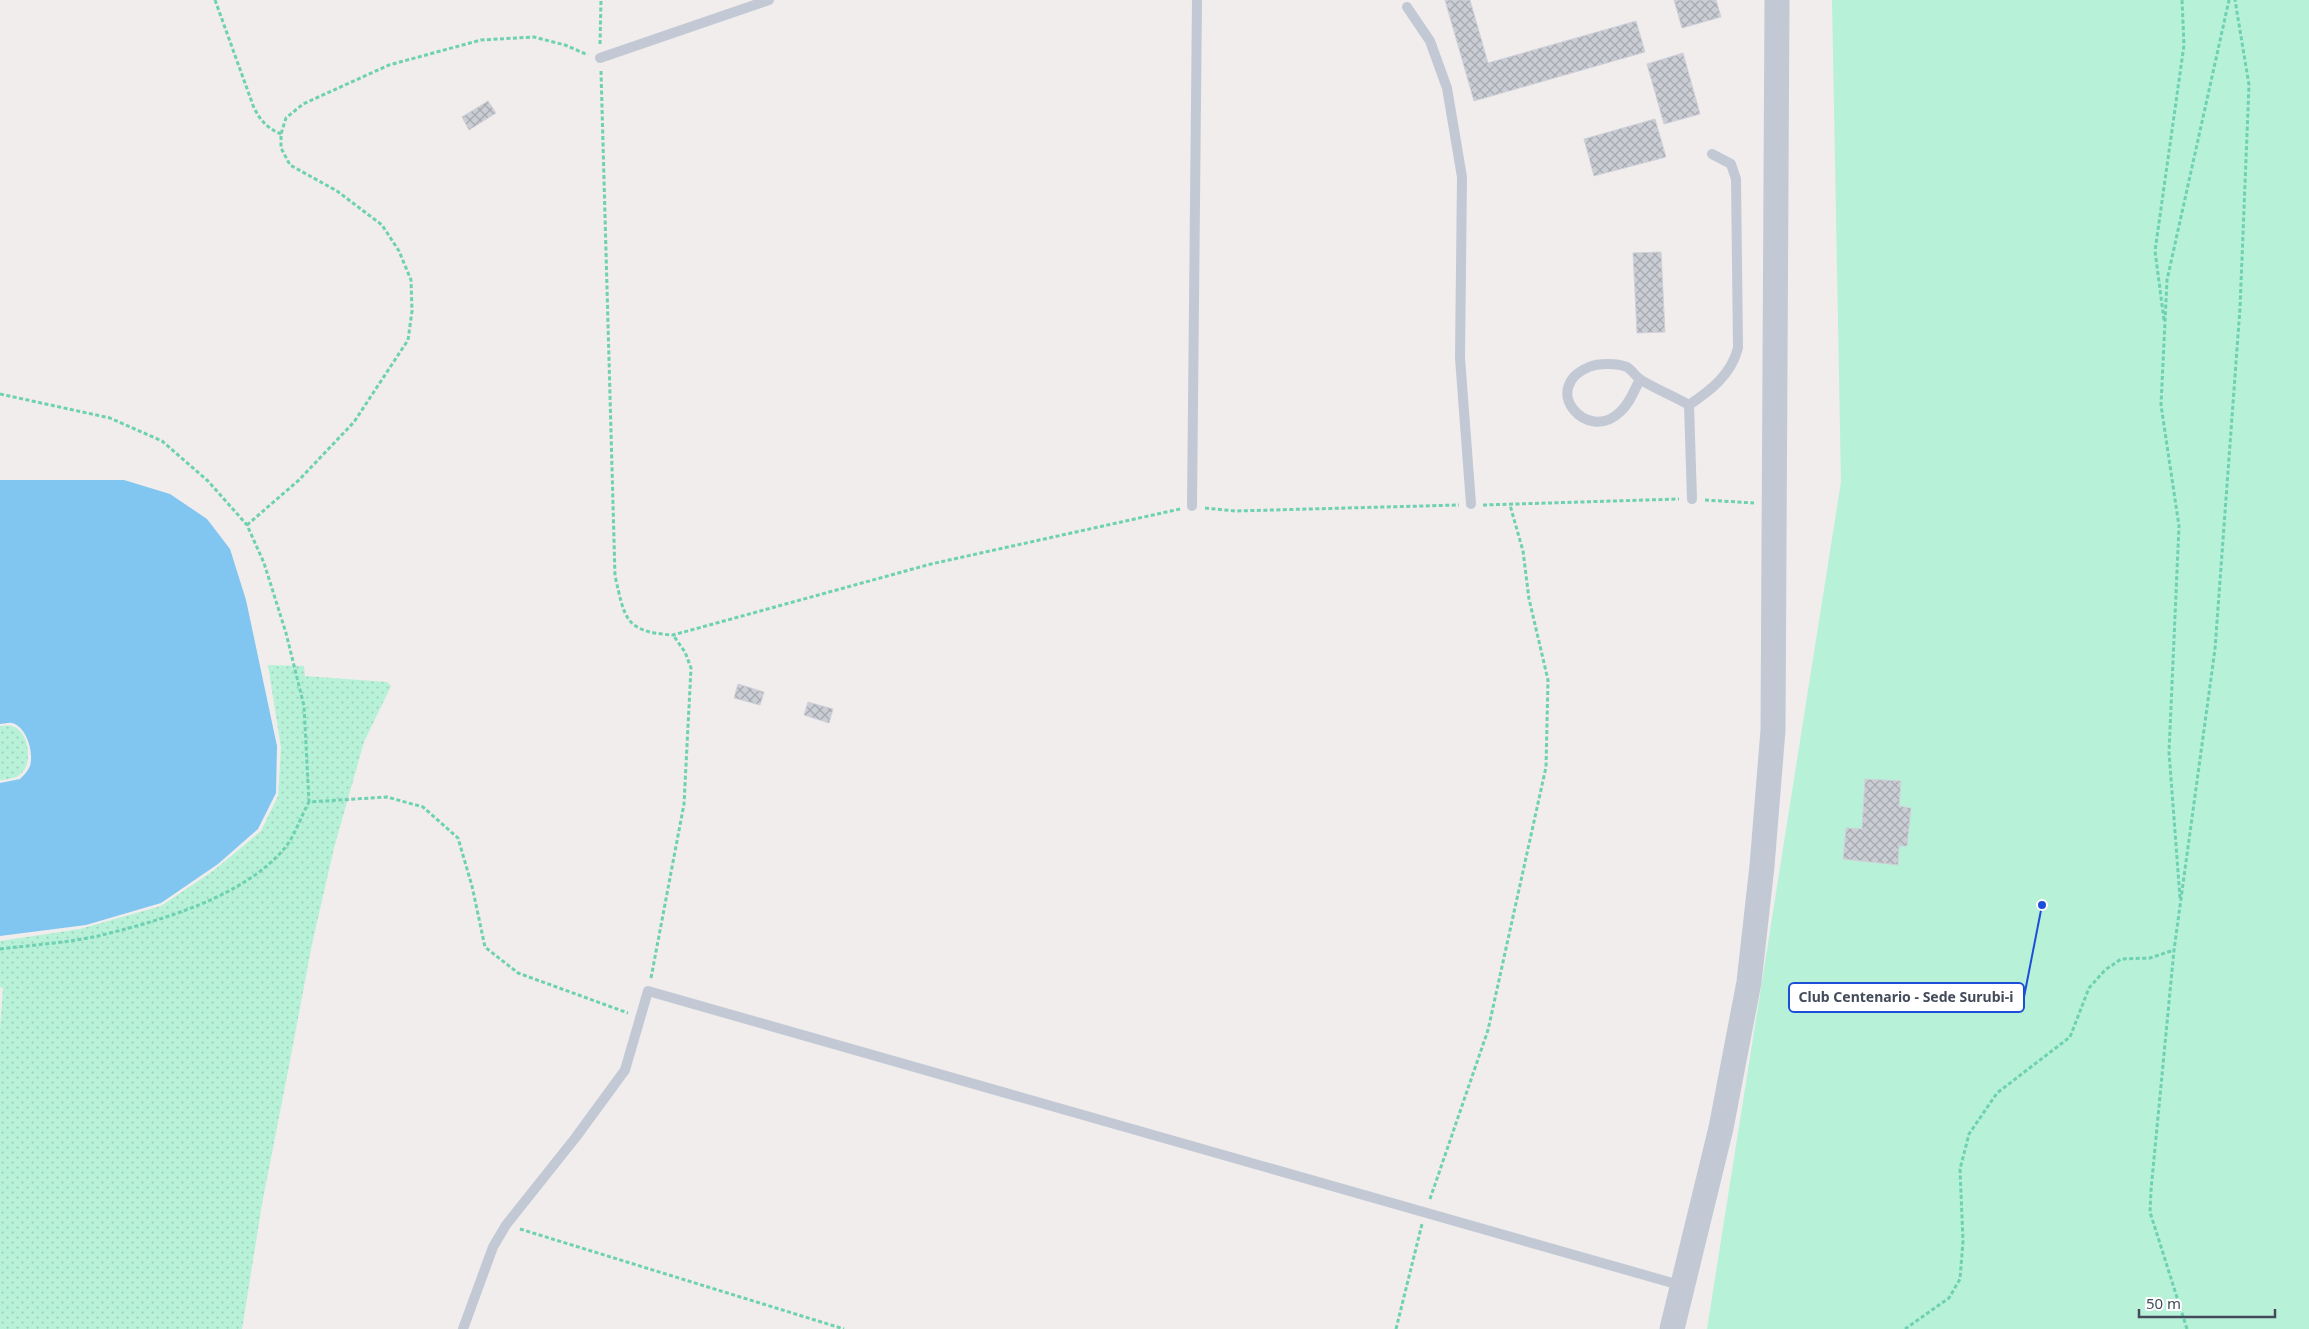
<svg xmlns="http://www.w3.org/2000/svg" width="2309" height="1329" font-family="'Noto Sans',sans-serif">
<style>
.grass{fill:url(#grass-dots)}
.park{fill:#b7f1d8}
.water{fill:#81c5f1}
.building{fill:url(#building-cross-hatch);stroke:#d0d1d9}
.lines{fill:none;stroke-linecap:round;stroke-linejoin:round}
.path{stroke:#6dd1b2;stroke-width:3;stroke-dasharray:4 2.5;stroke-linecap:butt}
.service{stroke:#c2c9d5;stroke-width:10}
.tertiary{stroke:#c2c9d5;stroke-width:25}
.leader{fill:none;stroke:#1d4ed8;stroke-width:2}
.callout-dot{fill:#1d4ed8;stroke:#fff;stroke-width:2}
.callout{fill:#fff;stroke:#1d4ed8;stroke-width:2}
.callout-label{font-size:14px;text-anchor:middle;font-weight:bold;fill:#444c5b}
</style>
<defs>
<pattern id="grass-dots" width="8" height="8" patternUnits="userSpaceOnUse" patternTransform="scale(1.25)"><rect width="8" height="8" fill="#b7f1d8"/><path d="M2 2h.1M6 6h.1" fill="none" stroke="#9fd0bc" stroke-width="1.8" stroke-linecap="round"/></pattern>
<pattern id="building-cross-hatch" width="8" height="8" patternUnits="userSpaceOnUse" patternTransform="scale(1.25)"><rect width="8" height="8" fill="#cbcdd5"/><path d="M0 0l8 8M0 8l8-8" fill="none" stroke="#a6a9b0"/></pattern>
</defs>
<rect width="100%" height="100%" fill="#f0edec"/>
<!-- grass -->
<path class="grass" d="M268 665 304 666 305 676 387 682 391 686 364 742 334 848 312 944 289 1066 262 1204 242 1329H0V1029L3 988 0 987V941L80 929 161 906 213 871 261 831 278 796 281 748Z
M0 726C3 726 9 725 12 726 30 731 34 767 18 776 13 779 7 779 2 780H0Z"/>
<!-- park -->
<path class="park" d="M1832 0H2309V1329H1707L1841 482Z"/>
<!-- water -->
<path class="water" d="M0 480H124L170 494 207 519 230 549 246 600 277 746 276 793 258 829 218 864 161 903 86 925 0 936V783L20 779C24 775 28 771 30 766 34 753 27 727 12 723 9 722 3 724 0 724Z"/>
<!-- building -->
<path class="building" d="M1445 0H1470L1488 63 1636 21 1645 52 1474 101Z
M1674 0H1716L1721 17 1682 28Z
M1683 53 1700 114 1664 124 1647 64Z
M488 101 496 113 469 130 462 117Z
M1655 119 1666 157 1594 176 1584 139Z
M1661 252 1665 332 1637 333 1633 253Z
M738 684 764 692 760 705 734 698Z
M808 702 833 709 829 723 804 715Z
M1865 779 1901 781 1899 806 1911 808 1907 846H1899L1898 865 1843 859 1846 828 1862 829Z"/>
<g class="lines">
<!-- path -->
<path class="path" d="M215 0 254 108C261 121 267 128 281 134
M600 44 601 0
M601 71 615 576C625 618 624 632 673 635L931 564 1180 509
M2164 320 2155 251 2184 45 2182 0
M0 394 110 418 162 441 208 481 247 525 264 563 286 633 304 706 309 802
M1705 500 1754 503
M1483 505 1679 499
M1205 508 1235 511 1459 505
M247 525 299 480 354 422 408 340 412 311 411 280 399 251 382 225 337 191 290 165 281 148V134L286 118 303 104 389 65 481 40 534 37 565 45 588 55
M2180 898 2169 752 2179 526 2161 405 2167 280 2229 0
M0 949C32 945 66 943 98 936 159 921 242 898 284 849 295 836 301 816 309 802L387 797 423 807 458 838 472 886 485 947 518 973 628 1013
M651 978 684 804 691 668 685 652 673 635
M1430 1199 1488 1030 1546 767 1548 680 1529 599 1523 551 1510 505
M520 1229 844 1329
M1396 1329 1422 1224
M1905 1329 1949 1298 1960 1279 1963 1241 1960 1169 1969 1134 1997 1093 2070 1037 2089 988 2105 970 2121 959 2150 958 2174 950
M2187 1329 2150 1212 2151 1190 2174 950 2215 649 2240 308 2249 85 2235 0"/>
<!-- service -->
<path class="service" d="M1407 7 1430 41 1447 88 1462 177 1460 358 1471 504
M600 58 769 0
M1640 379C1634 391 1630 403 1620 412 1587 444 1539 388 1589 367 1598 363 1617 363 1627 367 1632 370 1636 377 1641 380 1656 389 1673 396 1689 405L1692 499
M1689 405C1711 390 1731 375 1738 348L1736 179 1731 164 1712 154
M1192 506 1197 0
M463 1329 493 1247 506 1225 576 1137 625 1070 648 991 1683 1286"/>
<!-- tertiary -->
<path class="tertiary" d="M1672 1329 1721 1128 1749 982 1762 866 1773 730 1777 0"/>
</g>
<!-- callouts -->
<path class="leader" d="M2042 905L2024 997"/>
<circle class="callout-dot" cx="2042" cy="905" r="5"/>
<rect class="callout" x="1789" y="983" width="235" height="29" rx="5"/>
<g class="callout-label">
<text x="1906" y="1002">Club Centenario - Sede Surubi-i</text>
</g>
<!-- scale -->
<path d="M2139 1309v8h136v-8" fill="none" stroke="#444c5b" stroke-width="2.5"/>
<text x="2146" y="1309" font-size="15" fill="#444c5b" stroke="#ffffff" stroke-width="4" paint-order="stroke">50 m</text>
</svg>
